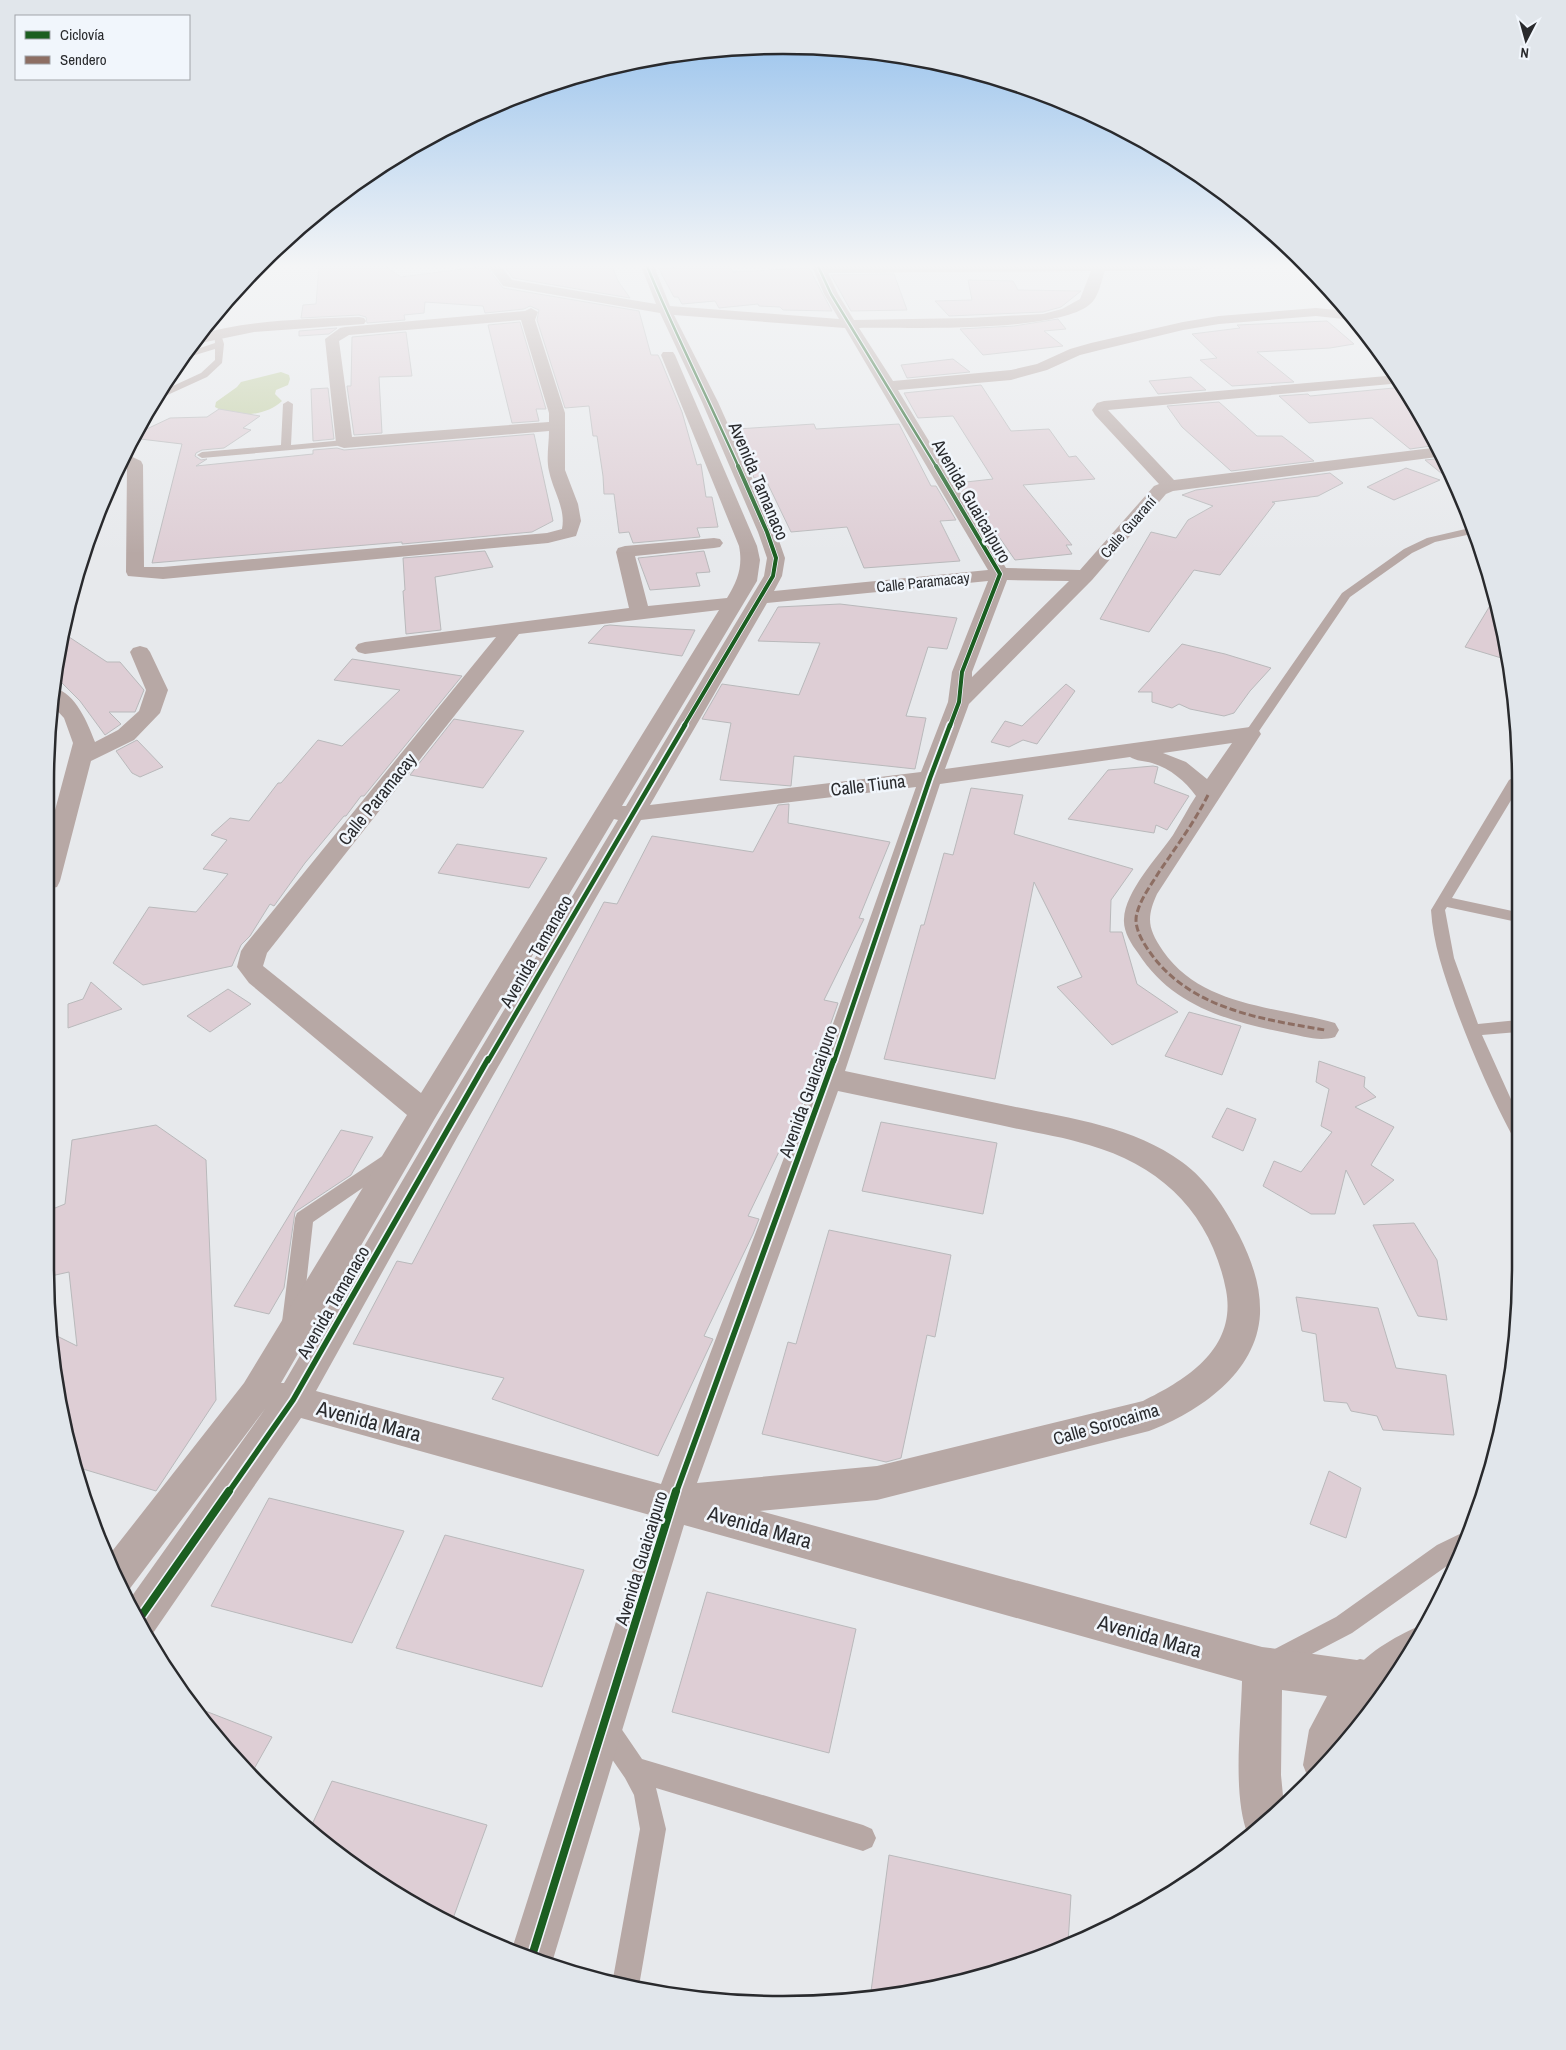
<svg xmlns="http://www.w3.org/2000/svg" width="1566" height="2050" font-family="'Archivo Narrow',sans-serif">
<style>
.forest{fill:#c1cea1}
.building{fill:#deced5;stroke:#b9b9bb}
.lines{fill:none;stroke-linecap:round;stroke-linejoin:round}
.service{fill:#b7a8a5;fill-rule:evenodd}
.minor{fill:#b7a8a5;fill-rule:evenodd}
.quiet{stroke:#8d6e63;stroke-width:3;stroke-dasharray:7 3;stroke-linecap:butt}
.cycleway-far4-casing{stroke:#f1f6fc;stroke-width:4.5}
.cycleway-far3-casing{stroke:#f1f6fc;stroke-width:5.5}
.cycleway-far2-casing{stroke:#f1f6fc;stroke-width:8}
.cycleway-far1-casing{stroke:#f1f6fc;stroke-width:9}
.cycleway-casing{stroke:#f1f6fc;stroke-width:11}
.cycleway-far4{stroke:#1b5e20;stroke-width:2.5}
.cycleway-far3{stroke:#1b5e20;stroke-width:4}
.cycleway-far2{stroke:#1b5e20;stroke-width:4.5}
.cycleway-far1{stroke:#1b5e20;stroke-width:5.5}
.cycleway{stroke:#1b5e20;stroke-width:8}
.labels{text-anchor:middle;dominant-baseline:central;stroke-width:5;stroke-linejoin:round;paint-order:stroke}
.far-street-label{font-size:15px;fill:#292a2d;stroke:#f1f6fc}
.street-label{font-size:18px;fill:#292a2d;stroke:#f1f6fc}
.near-street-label{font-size:21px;fill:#292a2d;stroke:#f1f6fc}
.rim{fill:none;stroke:#292a2d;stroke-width:2.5}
</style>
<rect width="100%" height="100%" fill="#e7e9ec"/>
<!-- forest -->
<path class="forest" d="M281 372 289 375 290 379 288 385 276 390 275 394 282 401C265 417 235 418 215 407L216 402 237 387 241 382Z"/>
<!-- building -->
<path class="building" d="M319 266H385L401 277 486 266 503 288 639 311 651 355H658L661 361 682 412 697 465 701 464 706 497H712L718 527 697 528 700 537 633 543 629 532 619 533 614 494H604L603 476 597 436H593L589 406 565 408 537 320 539 310 530 306 524 309 485 313 483 306 425 302 424 313 404 315 405 320 367 323 366 317 359 315 301 318 303 305 316 304Z
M504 266H612L618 281 630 298 513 278Z
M687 266H730L733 272 809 268 832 311 783 310 780 307 759 306 758 304 719 308 715 301 682 304 678 297H674L659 269Z
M894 274 907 310 851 311 831 275Z
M968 280 1013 281 1018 290 1081 291 1061 307 1043 312 949 316 935 301 972 300Z
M1058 319 1066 329 1044 331 1063 346 983 355 960 329 1014 326Z
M1327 321 1354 344 1330 348 1257 352 1294 382 1232 386 1200 360 1217 358 1192 334 1240 328 1237 325Z
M520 322 546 409H536L539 421 512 423 488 325Z
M337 328 329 334 299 336V331Z
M406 332 412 376 379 377 382 433 354 435 347 386H351L352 337Z
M953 359 970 372 907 378 901 365Z
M1191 377 1206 390 1158 394 1149 381Z
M981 385 1011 431 1049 429 1069 457 1076 456 1095 479 1023 485 1072 545H1066L1072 554 1015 560 986 518 978 519 957 483 993 479 953 416 918 418 904 393Z
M1404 387 1438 445 1410 449 1372 418 1309 423 1279 396 1308 394 1310 396Z
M328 388 334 439 313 441 311 389Z
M1219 402 1257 436H1282L1314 461 1231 471 1182 427 1167 406Z
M219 409 260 416 243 428 251 430 224 448 202 450 196 453 195 456 201 460 207 459 196 466 313 454V450L337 448 344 450 534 434 553 521 532 532 402 544V542L152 563 182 444 132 438 134 435 170 418 207 417Z
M814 424 816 429 899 424 931 486H936L956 520 940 521 960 561 864 568 847 527 791 532 765 478H754L737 429Z
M1445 458 1457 486 1425 460Z
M1406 468 1440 480 1394 500 1367 487Z
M1330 473 1343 483 1318 496 1272 502 1275 503 1220 575 1194 570 1149 632 1100 619 1151 532 1176 538 1188 520 1213 506 1182 495 1196 490Z
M485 551 493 567 435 577 441 630 406 634 403 591 405 590 403 558Z
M704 551 710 572 696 573 700 586 650 590 638 558Z
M1494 599 1505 646 1508 660 1465 647Z
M840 604 957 618 947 649 928 647 906 716 926 718 915 769 794 756 791 786 720 780 731 723 702 719 722 684 799 695 820 643 758 641 778 607Z
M610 625 622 626 695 630 682 656 588 643 604 626Z
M63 633 107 662H120L144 690 135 712H109L121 724 105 735 80 701 56 677Z
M1182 644 1225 654 1271 668 1250 691 1234 713 1224 716 1190 709 1179 704 1172 708 1152 702V692H1138Z
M352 659 462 676 364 796H361L346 816H344L305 863 274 906 270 904 250 936 241 945 232 966 143 985 113 963 149 907 196 912 228 874 203 869 227 840 211 835 230 818 249 821 278 783H281L318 740 342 746 400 690 334 680Z
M1066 684 1075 691 1037 744 1023 740 1009 747 991 742 1005 721 1022 726Z
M454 719 524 731 483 788 410 775Z
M137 740 163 767 140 777 132 773 116 751Z
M1153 766 1158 767 1154 783 1189 796 1167 830 1156 825 1154 833 1068 819 1108 770Z
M971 788 1023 795 1014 834 1133 869 1111 900 1110 932H1122L1137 984 1178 1012 1112 1045 1057 987 1082 977 1034 882 995 1079 884 1059 921 925H924L944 853 953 855Z
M789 804 788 823 890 842 859 918 864 919 824 1000 838 1003 814 1071 800 1099 804 1100 802 1104 748 1216 759 1219 753 1234 704 1336 713 1339 658 1456 492 1399 504 1378 353 1344 397 1261 412 1264 604 902 617 904 652 836 753 852 778 805Z
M457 844 547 858 529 888 438 873Z
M91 982 122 1009 68 1028V1004L83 999Z
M228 989 251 1004 210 1032 187 1016Z
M1189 1012 1241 1026 1222 1075 1165 1056Z
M1319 1061 1365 1077 1364 1087 1376 1097 1355 1107 1394 1127 1371 1165 1394 1180 1364 1205 1346 1170 1335 1214H1311L1263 1186 1274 1161 1301 1172 1332 1132 1321 1126 1329 1089 1316 1082Z
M1227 1108 1256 1119 1243 1151 1212 1137Z
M881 1122 997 1143 983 1214 862 1191Z
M156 1125 206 1160 216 1400 156 1491 73 1466 51 1364V1333L77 1346 69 1272 51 1276 50 1210 65 1204 72 1140Z
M341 1130 373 1137 351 1175 295 1212 284 1288 269 1314 234 1306Z
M1414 1223 1437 1260 1447 1320 1418 1316 1373 1225Z
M829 1230 951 1255 935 1337 927 1335 901 1458 886 1462 762 1434 788 1342 796 1344Z
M1296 1297 1378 1308 1396 1368 1446 1375 1454 1435 1383 1430 1377 1416 1351 1411 1347 1403 1324 1401 1316 1334 1302 1331Z
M1329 1471 1361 1488 1346 1538 1310 1524Z
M269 1498 404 1531 352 1643 211 1606Z
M445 1535 584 1570 542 1687 396 1648Z
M707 1592 856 1629 829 1753 672 1712Z
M190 1705 272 1737 250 1776 198 1716Z
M332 1781 487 1825 451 1924 414 1906 334 1853 309 1831Z
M889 1855 1071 1895 1068 1944 974 1980 870 1999Z"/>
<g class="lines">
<!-- service -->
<path class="service" d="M214 331H220L224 344 222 363 207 377 163 397H158L162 391 201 373 215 360V349L182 359 185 353 215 343Z
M288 401 293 404 291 445 344 440 347 441V445L202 458 197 455 202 452 281 445 283 404Z
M1474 527 1476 533 1435 542 1412 553 1350 597 1255 737H1245L1244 734 1342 593 1404 549 1427 538Z
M1516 776V792L1452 898 1517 912V922L1447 907 1445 910 1454 958 1478 1024 1518 1020V1032L1482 1035 1519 1117 1520 1141 1514 1139C1491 1096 1472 1052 1455 1006 1444 974 1433 944 1431 910L1509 780Z
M390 1153 396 1155 399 1160 396 1165 313 1222 302 1322 299 1328 292 1330 285 1328 282 1322 295 1218 297 1213 384 1155Z
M1468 1530 1471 1532 1461 1556 1352 1633 1283 1669 1275 1673 1267 1669 1263 1661 1267 1653 1336 1617 1437 1545Z
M1417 1627 1422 1630 1408 1656 1372 1684 1364 1688 1356 1684 1352 1676C1361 1655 1397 1636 1417 1627Z
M605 1715 614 1718 642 1759 863 1825 872 1829 876 1838 872 1847 863 1851 656 1788 666 1829 639 1986 637 1989 612 1984 640 1829 634 1795 625 1778 596 1736 593 1727 596 1718Z"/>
<!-- minor -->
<path class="minor" d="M488 266H501L512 280 656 304 641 266H654L670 306 839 319 824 294 812 266H1205L1199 270 1105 271C1101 281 1099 298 1089 305 1054 333 909 327 859 328L893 381 1011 370 1037 364 1070 349 1091 343 1183 322 1219 316 1316 308 1346 311 1353 320 1316 316 1219 324 1183 330 1100 350 1080 355 1047 370 1011 380 898 390 1006 568 1080 570 1154 486 1159 484 1095 415 1092 410 1097 403 1104 401 1398 375 1402 383 1108 410 1174 480 1440 447 1445 456 1173 491 1166 494 1092 580 969 704 945 769 1250 727 1258 729 1261 734 1157 894C1146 918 1148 929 1163 951 1202 1007 1275 1006 1335 1023L1339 1030 1335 1037C1319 1042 1302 1036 1287 1033 1227 1021 1172 1006 1138 953 1131 944 1123 931 1124 919 1125 891 1158 857 1173 835 1181 822 1188 808 1196 796 1185 781 1171 769 1152 763 1145 761 1136 761 1130 757L940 784 845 1071C900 1083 955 1094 1011 1106 1068 1118 1133 1126 1182 1162 1207 1180 1225 1208 1239 1235 1252 1261 1261 1286 1260 1314 1257 1373 1199 1412 1149 1431L877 1500 760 1511 1262 1647 1357 1660 1360 1659 1390 1665 1401 1669 1375 1703 1369 1702 1349 1734 1312 1781 1309 1780 1303 1765 1309 1730 1327 1696 1282 1690 1281 1775 1284 1806 1248 1835C1232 1795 1241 1725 1242 1681L684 1525 551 1966 511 1952 650 1515 301 1418 151 1636 145 1638 127 1603 265 1409 128 1591 123 1593 106 1559 244 1383 407 1115 249 983 237 967 241 951 245 945 496 637 365 654 358 652 355 648 358 644 365 642 629 608 616 552 618 548 625 546 714 538 720 539 723 543 720 547 714 548 635 556 648 606 727 598C738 580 743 566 739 546L661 355 663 352H673L675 355 757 546 760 560 757 581 622 806H626L764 576 767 558 758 532 702 402 660 313 503 286ZM1091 271 1080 299 1062 309 1043 314 969 318 854 320 838 294 828 273ZM674 315 845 328 988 570 774 591 782 576 785 558 776 532 718 402ZM1007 580 1069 581 972 677V672ZM988 581 952 672 948 702 921 772 650 805 767 603ZM719 610 421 1093 263 966 267 953 519 634ZM1232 743 1207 779 1186 762 1163 753ZM916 787 814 1078 661 1484 316 1391 458 1136 641 820ZM614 819 618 820 438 1120 284 1383H281L434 1120ZM838 1091C892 1102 946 1114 1000 1125 1030 1132 1060 1136 1089 1145 1162 1166 1211 1214 1226 1290 1237 1348 1188 1379 1143 1401L877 1466 697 1483Z
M531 308 538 312 535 320 565 413V470L578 504 581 521 576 536 548 543 163 579 128 576 126 572 127 467 119 463 124 453 141 461 143 465 144 567H163L547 533 562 529C566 508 553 491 549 471 546 459 549 444 549 431L344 448 338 446 336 443 325 339 340 328 345 327 525 311ZM521 320 549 413V422L352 437 339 341 349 335Z
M359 317 364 318 366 321 364 324 254 332 191 345 196 335C249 320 304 319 359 317Z
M140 646 147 648 150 652 168 690 160 713 134 740 91 761 60 881 57 887 48 889 47 840 73 743 64 718 52 705 54 688C76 693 88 724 95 742L118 730 139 711 146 690 130 652 133 648Z"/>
<!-- quiet -->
<path class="quiet" d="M1208 795C1194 823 1176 847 1159 872 1151 885 1141 898 1137 913 1133 926 1142 941 1149 951 1189 1009 1261 1019 1325 1030"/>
<defs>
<path id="cycleway-far4" d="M647 266C675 334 709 400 739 468
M818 266 831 294 937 468"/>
<path id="cycleway-far3" d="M936 466 1000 574 962 672 959 702 950 726
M684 726 773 576 776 558 767 532 738 466"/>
<path id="cycleway-far2" d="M488 1061 685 725
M834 1061 930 778 950 725"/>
<path id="cycleway-far1" d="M228 1493 293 1400 488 1059
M676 1493 834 1059"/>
<path id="cycleway" d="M137 1622 229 1491
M531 1959 676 1491"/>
</defs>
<!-- cycleway-far4 casing -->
<use href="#cycleway-far4" class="cycleway-far4-casing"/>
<!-- cycleway-far3 casing -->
<use href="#cycleway-far3" class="cycleway-far3-casing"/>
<!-- cycleway-far2 casing -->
<use href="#cycleway-far2" class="cycleway-far2-casing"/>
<!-- cycleway-far1 casing -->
<use href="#cycleway-far1" class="cycleway-far1-casing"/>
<!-- cycleway casing -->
<use href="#cycleway" class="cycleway-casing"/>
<!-- cycleway-far4 -->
<use href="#cycleway-far4" class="cycleway-far4"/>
<!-- cycleway-far3 -->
<use href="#cycleway-far3" class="cycleway-far3"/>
<!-- cycleway-far2 -->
<use href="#cycleway-far2" class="cycleway-far2"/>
<!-- cycleway-far1 -->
<use href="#cycleway-far1" class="cycleway-far1"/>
<!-- cycleway -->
<use href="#cycleway" class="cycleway"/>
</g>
<!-- sky -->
<linearGradient id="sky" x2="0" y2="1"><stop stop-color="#90beec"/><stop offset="0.48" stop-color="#f4f5f6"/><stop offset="1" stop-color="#f4f5f6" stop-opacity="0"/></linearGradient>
<rect width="1566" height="554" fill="url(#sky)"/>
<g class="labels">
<!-- far-street labels -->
<g class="far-street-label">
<text transform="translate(1128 527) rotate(-49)">Calle Guaraní</text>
<text transform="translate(923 582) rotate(-6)">Calle Paramacay</text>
</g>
<!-- street labels -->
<g class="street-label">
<text transform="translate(759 481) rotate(67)">Avenida Tamanaco</text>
<text transform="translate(972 501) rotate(60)">Avenida Guaicaipuro</text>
<text transform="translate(868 785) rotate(-7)">Calle Tiuna</text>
<text transform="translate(377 799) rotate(-51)">Calle Paramacay</text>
<text transform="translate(536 951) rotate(-60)">Avenida Tamanaco</text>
<text transform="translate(808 1091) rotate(-70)">Avenida Guaicaipuro</text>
<text transform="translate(333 1302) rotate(-60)">Avenida Tamanaco</text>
<text transform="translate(1106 1424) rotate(-16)">Calle Sorocaima</text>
<text transform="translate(641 1558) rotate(-73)">Avenida Guaicaipuro</text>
</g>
<!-- near-street labels -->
<g class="near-street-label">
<text transform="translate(369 1421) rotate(15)">Avenida Mara</text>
<text transform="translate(760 1527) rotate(16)">Avenida Mara</text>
<text transform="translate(1150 1636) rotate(16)">Avenida Mara</text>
</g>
</g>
<!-- crop -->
<path d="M0 0H1566V2050H0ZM783 54H783A729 729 0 0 1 1512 783V1267A729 729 0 0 1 783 1996H783A729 729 0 0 1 54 1267V783A729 729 0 0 1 783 54Z" fill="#e1e6eb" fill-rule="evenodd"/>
<path class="rim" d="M783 54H783A729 729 0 0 1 1512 783V1267A729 729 0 0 1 783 1996H783A729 729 0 0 1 54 1267V783A729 729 0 0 1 783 54Z"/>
<!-- legend -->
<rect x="15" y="15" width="175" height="65" fill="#f1f6fc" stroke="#a1a4a9"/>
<rect x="25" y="31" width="25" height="8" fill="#1b5e20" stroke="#a1a4a9"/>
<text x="60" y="40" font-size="15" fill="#292a2d">Ciclovía</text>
<rect x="25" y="56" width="25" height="8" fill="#8d6e63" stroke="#a1a4a9"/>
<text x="60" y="65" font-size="15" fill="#292a2d">Sendero</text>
<!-- north arrow -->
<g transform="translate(1526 40) rotate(186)" stroke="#f1f6fc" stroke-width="4" paint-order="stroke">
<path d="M0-4L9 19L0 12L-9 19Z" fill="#292a2d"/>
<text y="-8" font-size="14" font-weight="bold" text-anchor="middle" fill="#292a2d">N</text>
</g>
</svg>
